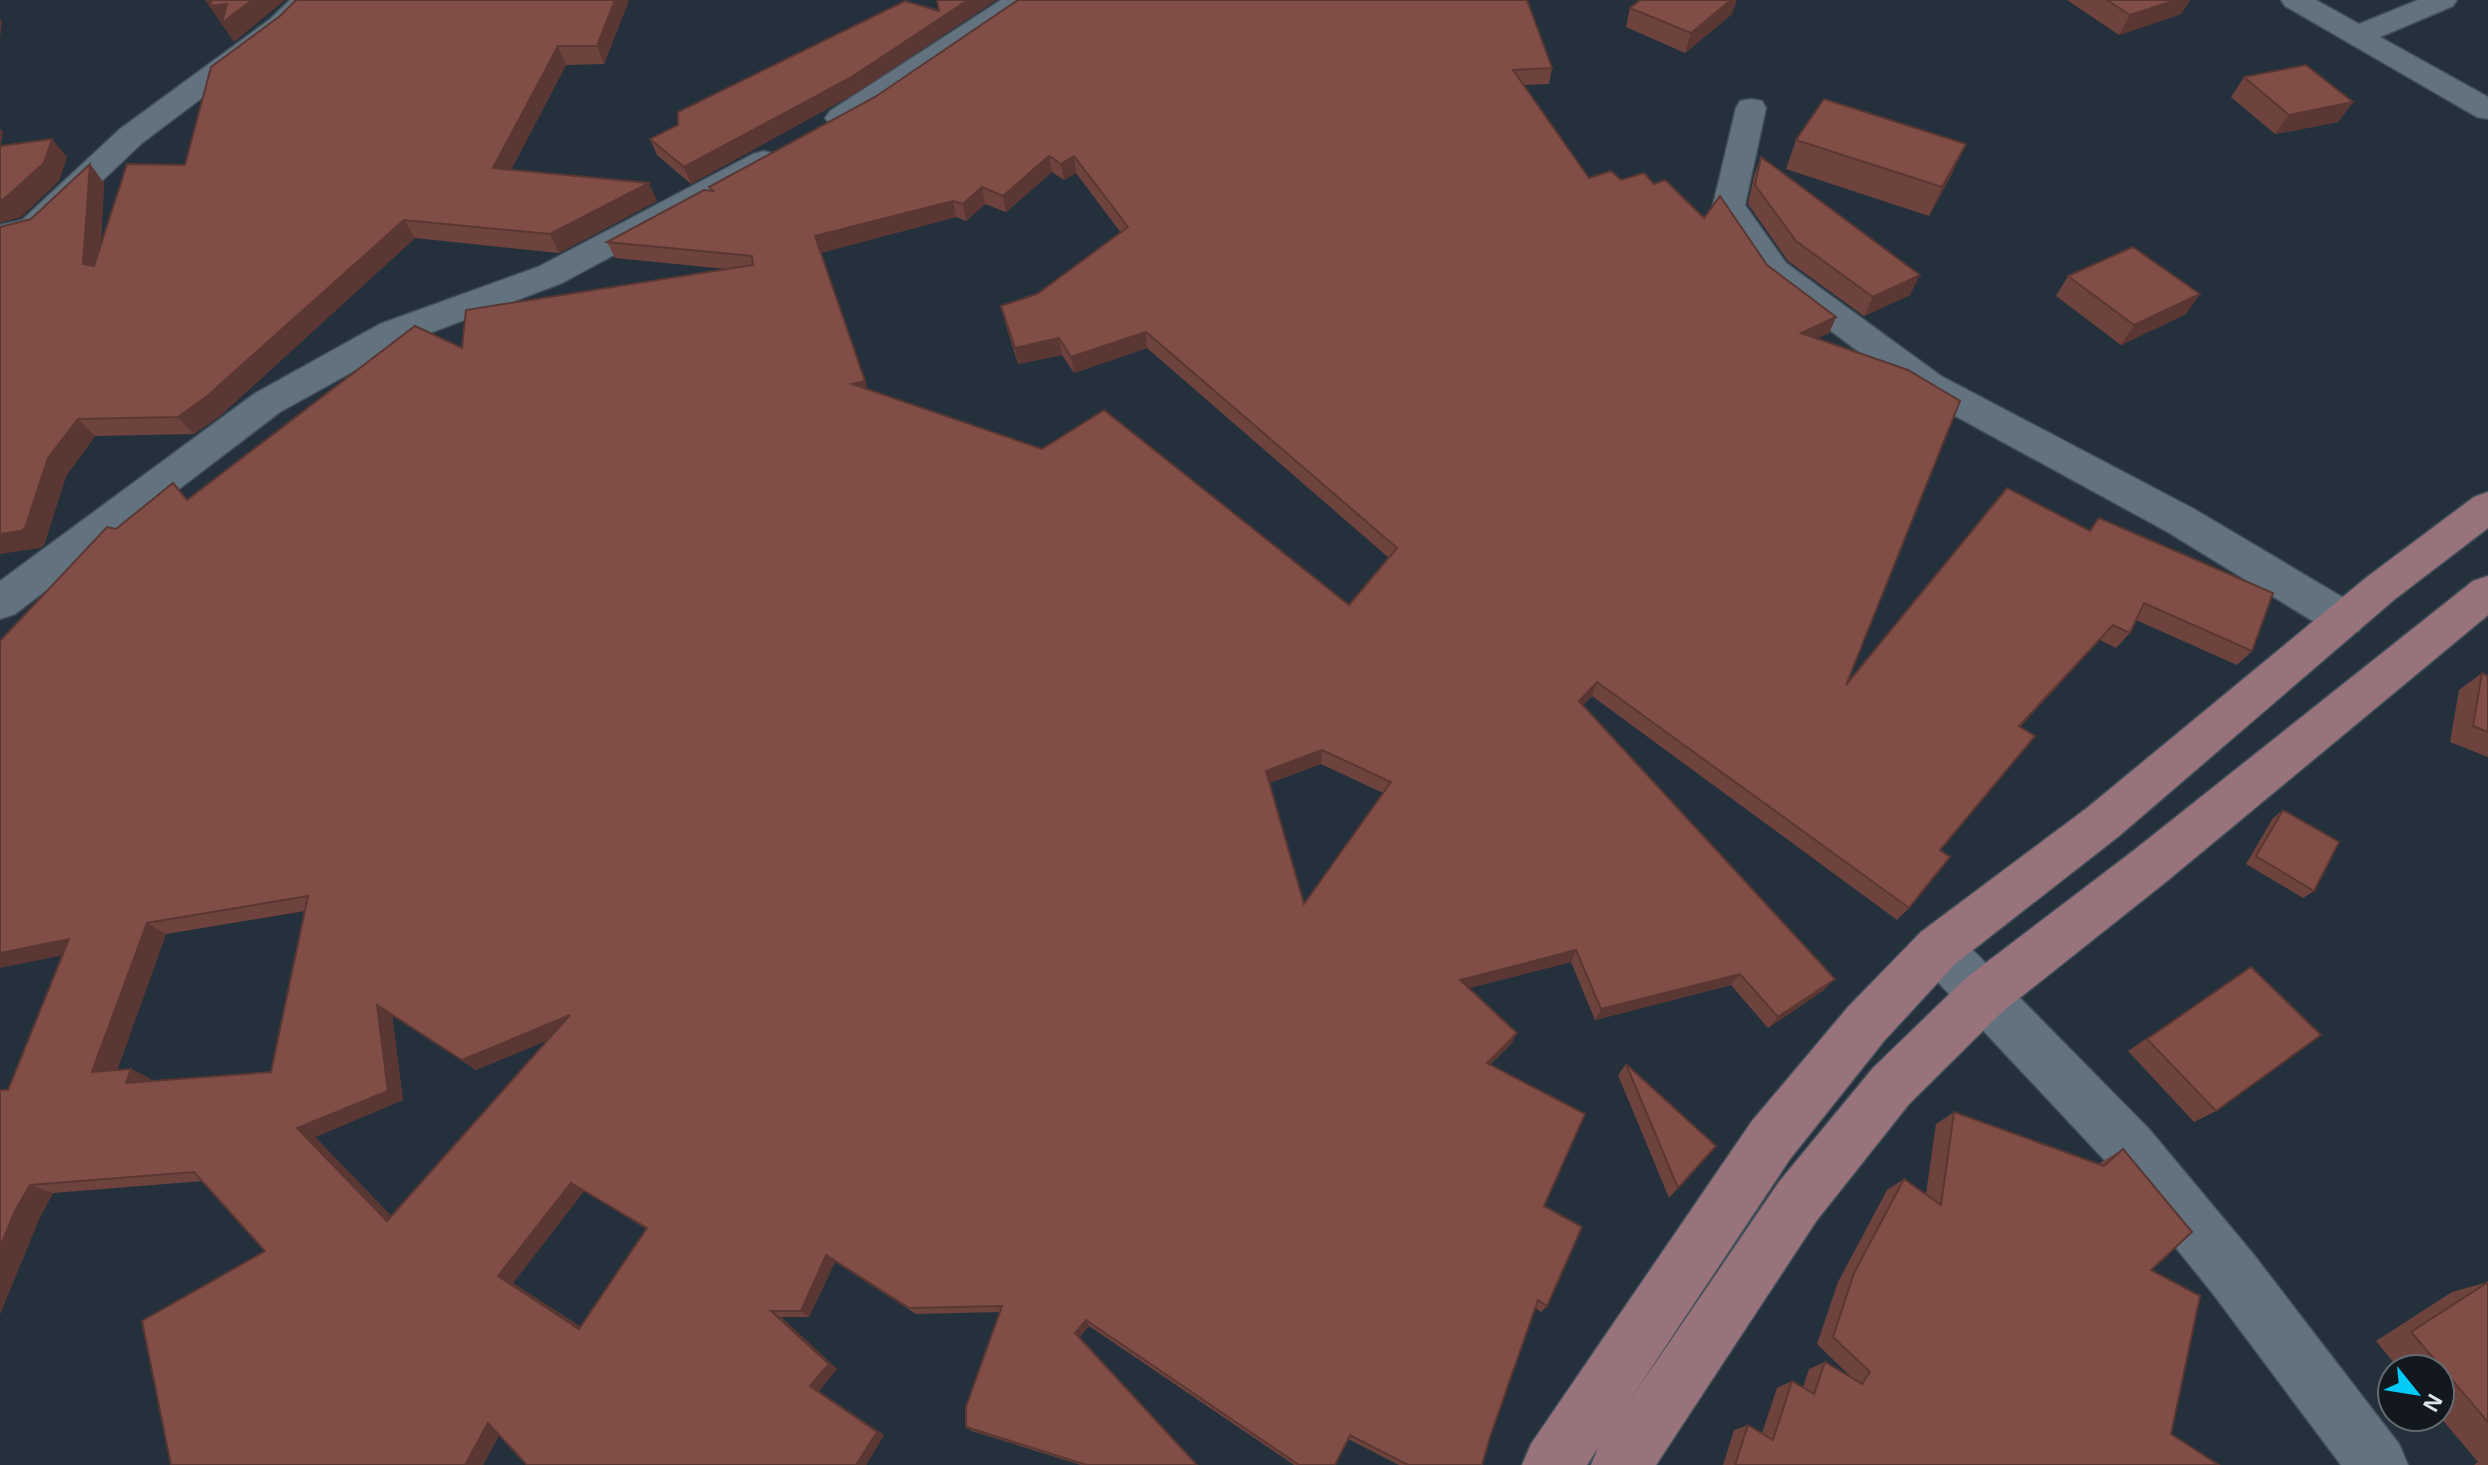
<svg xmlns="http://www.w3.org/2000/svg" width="2488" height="1465" font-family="Helvetica,sans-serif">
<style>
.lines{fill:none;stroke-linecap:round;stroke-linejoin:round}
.minor-casing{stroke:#424e58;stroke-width:3}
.primary-casing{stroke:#424e58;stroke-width:3}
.minor{fill:#63727f;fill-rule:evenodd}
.primary{fill:#98737b;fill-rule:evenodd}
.wall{fill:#6e433d;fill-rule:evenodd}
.shaded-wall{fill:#5a3732}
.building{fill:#804e47;stroke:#5a3732;stroke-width:2;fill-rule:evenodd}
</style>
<rect width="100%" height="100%" fill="#24313d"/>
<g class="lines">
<defs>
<path id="minor" d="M290 0H321L289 32 142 143 45 235 0 247V225L22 220 120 129 269 20Z
M1001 0H1034L1030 6 852 125 841 127 830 125 825 118 830 111Z
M2281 0H2316L2359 24 2418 0H2457L2453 6 2380 37 2488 97V119L2477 117 2285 6Z
M1751 99 1762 101 1766 108 1745 205 1786 263 1941 376 2194 509 2359 607 2365 619 2359 631 2344 635 2329 631 2166 531 1915 394 1762 279 1713 205 1736 108 1740 101Z
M764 151 775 154 780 161 775 168 562 283 406 342 280 412 15 614 0 619V581L254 394 380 324 538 267 753 154Z
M1938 926 1955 932 2149 1129 2254 1255 2399 1444 2408 1465H2341L2214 1295 2111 1167 1921 964 1914 948 1921 932Z"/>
<path id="primary" d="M2488 492V528L2395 599 2119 836 1955 964 1884 1041 1790 1159 1628 1403 1779 1182 1873 1068 1966 978 2133 851 2473 581 2488 576V615L2167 881 2002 1012 1909 1104 1817 1220 1656 1465H1591L1598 1448 1587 1465H1522L1531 1444 1752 1121 1848 1007 1921 932 2087 808 2367 577 2474 497Z"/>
</defs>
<!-- minor casing -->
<use href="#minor" class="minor-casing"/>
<!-- primary casing -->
<use href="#primary" class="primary-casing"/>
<!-- minor -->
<use href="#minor" class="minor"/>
<!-- primary -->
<use href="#primary" class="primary"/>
</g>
<!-- wall -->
<path class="wall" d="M629 0 604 64 566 65 511 170 657 201 559 253 415 238 221 415 194 434 95 436 66 476 44 545 40 548 31 219 90 164 104 183 101 243 185 165 280 16Z
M996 0 854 94 691 184 657 155 650 139 939 11Z
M2067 0H2190L2181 14 2119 35Z
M1630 8 1732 14 1685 53 1626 27Z
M1552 68 1549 84 1524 85 1589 178 1654 184 1704 218 1836 317 1829 333 1816 339 1846 685 2089 531 2099 518 2252 651 2237 665 2136 620 2130 633 2116 648 2100 640 2020 727 1940 850 1909 908 1897 920 1592 696 1583 705 1824 990 1768 1028 1731 985 1595 1020 1571 962 1469 988 1512 1043 1490 1065 1544 1206 1547 1306 1541 1312 1535 1308 1490 1437 1482 1465H1399L1348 1439 1335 1465H1294L1089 1326 1080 1337 1197 1465H1081L972 1431 966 1427 1000 1312 916 1314 835 1262 809 1317H781L837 1369 819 1391 884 1435 866 1465H527L499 1435 483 1465H171L265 1251 203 1181 53 1193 39 1219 0 1314V1090H8L62 956 116 529 188 499 462 348 726 269 615 258 607 242 710 190 709 187 875 97ZM1052 172 1064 180 1076 173 1121 233 1037 294 1001 306 1005 322 1018 364 1062 355 1074 373 1147 348 1389 558 1349 605 867 389 820 253 956 217 966 221 985 204 1006 212ZM1321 764 1383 793 1304 904 1269 783ZM305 911 271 1072 150 1081 151 1079 131 1069 117 1070 166 934ZM392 1015 476 1070 548 1040 391 1216 315 1137 403 1100ZM584 1191 646 1229 581 1327 513 1283Z
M2244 77 2353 102 2338 122 2275 134 2231 97Z
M1796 140 1953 172 1929 216 1786 169Z
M1761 157 1910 295 1864 316 1788 261 1748 204 1754 176Z
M2068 276 2186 314 2121 345 2056 296Z
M2482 673 2488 676V757L2450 742 2459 690Z
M2283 810 2314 891 2303 898 2246 864 2273 818Z
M2251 967 2216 1111 2194 1122 2128 1051Z
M1626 1064 1678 1188 1669 1198 1618 1075Z
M1954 1112 2098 1164 2123 1149 2151 1270 2171 1434 2219 1465H1723L1734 1430 1748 1425 1762 1433 1777 1388 1792 1381 1803 1387 1809 1369 1825 1362 1853 1379 1817 1344 1838 1282 1887 1190 1904 1179 1926 1194 1936 1124Z
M2488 1282V1465H2474L2478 1462 2440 1417V1369H2399L2376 1341 2452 1292Z"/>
<!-- shaded-wall -->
<path class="shaded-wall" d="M205 0H285L234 42Z
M615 0H629L604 64 597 46Z
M968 0H996L854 94 691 184 684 167Z
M1731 0H1737L1732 14 1685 53 1691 33Z
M2176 0H2190L2181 14 2119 35 2130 15Z
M0 18 2 21 0 39Z
M558 46 566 65 502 187 493 168Z
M2353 102 2338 122 2275 134 2289 115Z
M0 128 3 132 0 150Z
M52 139 67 157 59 181 21 217 0 223V200Z
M1966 144 1953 172 1929 216 1942 187Z
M1049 156 1052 172 1006 212 1003 196Z
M1074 156 1076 173 1064 180 1061 164Z
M90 164 104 183 99 282 83 264Z
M649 183 657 201 559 253 550 234Z
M982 187 985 204 966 221 963 204Z
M953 201 956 217 820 253 815 236Z
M404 220 415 238 221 415 194 434 178 417Z
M1920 275 1910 295 1864 316 1873 297Z
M2200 294 2186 314 2121 345 2134 325Z
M1836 317 1829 333 1793 350 1801 333Z
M1146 332 1147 348 1074 373 1071 357Z
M1059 338 1062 355 1018 364 1015 348Z
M865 381 870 397 852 384Z
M78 419 95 436 66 476 44 545 40 548 0 554V534L48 458Z
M1597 682 1592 696 1574 715 1579 701Z
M1322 750 1321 764 1265 784 1266 771Z
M147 923 166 934 113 1082 92 1072Z
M69 939 89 950 0 968V953Z
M1576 950 1571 962 1457 991 1460 980Z
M1740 974 1731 985 1595 1020 1601 1009Z
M1835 979 1824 990 1768 1028 1778 1017Z
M377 1005 392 1015 403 1100 315 1137 403 1228 387 1221 297 1128Z
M570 1015 582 1026 476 1070 462 1060Z
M1517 1033 1512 1043 1482 1073 1487 1063Z
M131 1069 151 1079 146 1092 126 1083Z
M571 1183 584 1191 513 1283 593 1335 579 1329 498 1276Z
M30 1185 53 1193 39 1219 0 1314V1247L15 1211Z
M826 1255 835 1262 809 1317 801 1311Z
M771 1311 781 1317 837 1369 819 1391 884 1435 866 1465H856L810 1386Z
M1086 1320 1089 1326 1079 1338 1075 1333Z
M488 1423 503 1427 483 1465H465Z"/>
<!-- building -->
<path class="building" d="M212 0H252L222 23 227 4 210 6Z
M296 0H615L597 46H558L493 168 649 183 550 234 404 220 206 397 178 417 78 419 48 458 25 528 21 531 0 534V227L31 219 90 164 83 264 94 266 127 164 185 165 211 67 280 16Z
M937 0H968L850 78 684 167 650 139 678 125V112L905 1 939 11Z
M1018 0H1527L1552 68 1513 70 1589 178 1611 171 1621 180 1644 173 1654 184 1665 180 1704 218 1720 196 1767 265 1836 317 1801 333 1908 370 1960 401 1846 685 2007 488 2090 531 2099 518 2273 593 2252 651 2144 603 2130 633 2113 625 2019 726 2035 736 1940 850 1950 857 1909 908 1597 682 1579 701 1835 979 1778 1017 1740 974 1601 1009 1576 950 1460 980 1517 1033 1487 1063 1585 1114 1544 1206 1582 1227 1547 1306 1538 1300 1490 1437 1482 1465H1408L1350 1435 1335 1465H1299L1086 1320 1075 1333 1197 1465H1087L966 1427V1407L1002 1306 909 1308 826 1255 801 1311H771L829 1364 810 1386 877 1432 856 1465H527L488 1423 465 1465H171L142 1321 265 1251 194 1172 30 1185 15 1211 0 1247V1090H8L69 939 0 953V641L107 527 116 529 173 483 187 500 415 326 462 348 466 310 753 265 752 256 607 242 704 190 713 191 709 187 875 97ZM1049 156 1061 164 1074 156 1128 227 1037 294 1001 306 1015 348 1059 338 1071 357 1146 332 1397 548 1349 605 1104 410 1042 449 852 384 865 381 815 236 953 201 963 204 982 187 1003 196ZM1322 750 1391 782 1304 904 1266 771ZM308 896 271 1072 126 1083 131 1069 92 1072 147 923ZM377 1005 462 1060 570 1015 387 1221 297 1128 388 1091ZM571 1183 647 1228 579 1329 498 1276Z
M1640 0H1731L1691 33 1630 8Z
M2107 0H2176L2130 15Z
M2306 65 2353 102 2289 115 2244 77Z
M1824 99 1966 144 1942 187 1796 140Z
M52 139 44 163 4 199 0 200V146Z
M1761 157 1920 275 1873 297 1796 241 1755 185Z
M2133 247 2200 294 2134 325 2068 276Z
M2482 673 2488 676V732L2473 726Z
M2283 810 2339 842 2314 891 2256 856Z
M2251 967 2321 1035 2216 1111 2147 1039Z
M1626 1064 1716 1146 1678 1188Z
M1954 1112 2104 1166 2123 1149 2192 1232 2151 1270 2200 1296 2171 1434 2219 1465H1735L1748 1425 1773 1440 1792 1381 1814 1394 1825 1362 1862 1384 1870 1372 1833 1337 1854 1273 1904 1179 1941 1205Z
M2488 1282V1422L2411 1332Z"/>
<!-- north arrow -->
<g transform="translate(2416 1393) rotate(120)"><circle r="38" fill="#12181d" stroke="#636a70" stroke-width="2"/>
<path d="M0-6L14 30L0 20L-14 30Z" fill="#00cbf9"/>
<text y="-12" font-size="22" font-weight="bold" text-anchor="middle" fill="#dde5ed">N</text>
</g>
</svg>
